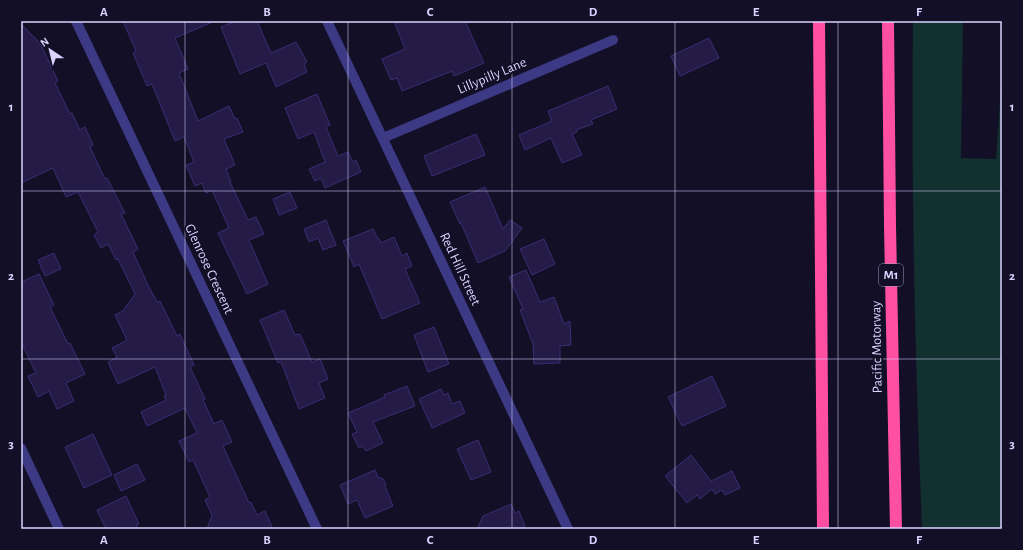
<svg xmlns="http://www.w3.org/2000/svg" width="1023" height="550" font-family="'Alegreya Sans',sans-serif">
<style>
.green{fill:#12302f}
.building{fill:#241b47;stroke:#3b2d73}
.lines{fill:none;stroke-linecap:round;stroke-linejoin:round}
.minor{stroke:#3d3a85;stroke-width:10}
.highway{stroke:#ff4fa3;stroke-width:12}
.grid{fill:none;stroke:#d9d4ff;stroke-width:1;stroke-opacity:0.55}
.labels{text-anchor:middle;dominant-baseline:central;stroke-width:4;stroke-linejoin:round;paint-order:stroke}
.shield{fill:#130f26;stroke:#9e99be;stroke-width:1}
.shield-label{font-size:13px;font-weight:bold;fill:#d9d4ff}
.street-label{font-size:14px;fill:#d9d4ff;stroke:#130f26}
.neatline{fill:none;stroke:#d9d4ff;stroke-width:1.5}
.grid-label{font-size:13px;text-anchor:middle;font-weight:bold;fill:#d9d4ff}
</style>
<rect width="100%" height="100%" fill="#130f26"/>
<!-- green -->
<path class="green" d="M913 21H963L961 158 996 159 1002 72V529H922C915 360 911 190 913 21Z"/>
<!-- building -->
<path class="building" d="M123 21H215L175 38 188 69 179 73 198 121 229 106 235 119 237 118 243 132 224 139 235 165 226 169 231 182H230L248 220 256 217 264 234 249 240 268 284 247 294 218 233 229 228 212 190 206 193 202 183 195 186 186 165 194 162 184 137 175 141 152 84 147 86 133 53 136 51Z
M236 21H257L271 53 296 42 307 62 304 64 307 72 276 87 266 63 240 74 221 27Z
M394 21H465L484 63 454 76 452 71 402 91 397 78 391 80 382 59 405 49Z
M21 24 40 43 58 81 55 83 70 114 72 113 80 130 85 127 93 145 90 147 105 179 107 178 125 213 121 214 138 249 133 252 148 285 157 302 160 301 177 336 180 334 194 365 190 367 205 399 203 400 214 424 222 420 232 442 223 446 249 503 251 502 257 515 265 511 273 529H207L212 515 205 500 210 497 193 460 189 462 179 441 197 433 185 408 147 426 141 412 166 400 164 396 166 395 155 367 118 384 108 362 117 357 112 348 127 340 115 315 123 311 135 294 118 259 116 260 108 244 101 248 94 235 98 232 78 192 66 197 53 168 21 183Z
M709 38 719 58 680 76 671 56Z
M608 86 617 109 591 120 593 124 576 130 577 132 572 134 582 155 562 163 551 138 525 150 519 135 552 121 548 111Z
M317 94 330 125 326 127 338 156 348 152 353 162 356 160 361 172 325 188 321 178 315 181 309 169 325 162 314 132 298 139 285 108Z
M476 134 485 155 432 176 424 156Z
M485 187 503 229 510 220 522 228 505 251 478 263 461 223 460 224 450 202Z
M290 192 297 208 279 215 273 199Z
M326 220 336 245 323 250 318 238 309 242 304 229Z
M373 229 378 239H379L381 243 394 237 402 256 407 253 412 266 405 269 420 303 382 319 359 264 354 267 343 241Z
M544 239 555 264 532 275 520 249Z
M54 253 61 269 45 276 38 260Z
M526 270 540 302 554 297 564 324 570 321 571 345 560 346V363L534 364 533 344 520 310 523 309 509 277Z
M39 274 54 305 50 307 68 344 70 343 85 374 66 383 74 401 57 409 49 391 38 397 28 376 36 373 21 342V282Z
M284 310 295 335 300 334 312 362 320 359 328 379 319 383 325 398 299 409 281 362 278 363 260 320Z
M434 327 449 364 428 372 414 335Z
M712 376 726 406 682 426 668 397Z
M407 386 415 406 373 422 383 443 366 451 363 446 359 448 352 434 357 432 348 413 385 397 384 395Z
M441 389 444 395 448 393 452 404 460 401 465 413 432 428 419 399Z
M93 434 112 475 84 488 65 447Z
M478 440 491 472 471 480 457 449Z
M691 455 711 481 732 471 740 488 725 495 722 490 715 494 712 489 700 499 697 495 687 503 665 476Z
M137 464 145 480 121 491 114 475Z
M375 470 378 477 383 479 386 484 385 486 393 506 365 518 357 500 348 504 340 485Z
M126 496 139 524 136 525 138 529H106L97 510Z
M511 504 515 513 519 511 525 526 517 529H477L483 516Z"/>
<g class="lines">
<!-- minor -->
<path class="minor" d="M76 21 317 529
M327 21 568 529
M383 138 613 40
M21 448 59 529"/>
<!-- highway -->
<path class="highway" d="M819 21 823 529
M888 21 890 226 896 529"/>
</g>
<!-- grid -->
<path class="grid" d="M185 21V529M348 21V529M512 21V529M675 21V529M838 21V529M21 191H1002M21 359H1002"/>
<g class="labels">
<!-- shield labels -->
<rect class="shield" x="879" y="264" width="24" height="22" rx="3"/>
<g class="shield-label">
<text x="891" y="275">M1</text>
</g>
<!-- street labels -->
<g class="street-label">
<text transform="translate(492 76) rotate(-23)">Lillypilly Lane</text>
<text transform="translate(209 269) rotate(65)">Glenrose Crescent</text>
<text transform="translate(460 269) rotate(65)">Red Hill Street</text>
<text transform="translate(877 347) rotate(-91)">Pacific Motorway</text>
</g>
</g>
<!-- border -->
<rect width="1023" height="550" fill="none" stroke="#130f26" stroke-width="44"/>
<!-- north arrow -->
<g transform="translate(50 50) rotate(325)" stroke="#130f26" stroke-width="3" paint-order="stroke">
<path d="M0-3L7 15L0 10L-7 15Z" fill="#d9d4ff"/>
<text y="-6" font-size="11" font-weight="bold" text-anchor="middle" fill="#d9d4ff">N</text>
</g>
<rect x="22" y="22" width="979" height="506" class="neatline"/>
<g class="grid-label">
<text x="104" y="16">A</text>
<text x="267" y="16">B</text>
<text x="430" y="16">C</text>
<text x="593" y="16">D</text>
<text x="756" y="16">E</text>
<text x="919" y="16">F</text>
<text x="11" y="111">1</text>
<text x="1012" y="111">1</text>
<text x="11" y="280">2</text>
<text x="1012" y="280">2</text>
<text x="11" y="448">3</text>
<text x="1012" y="448">3</text>
<text x="104" y="544">A</text>
<text x="267" y="544">B</text>
<text x="430" y="544">C</text>
<text x="593" y="544">D</text>
<text x="756" y="544">E</text>
<text x="919" y="544">F</text>
</g>
</svg>
